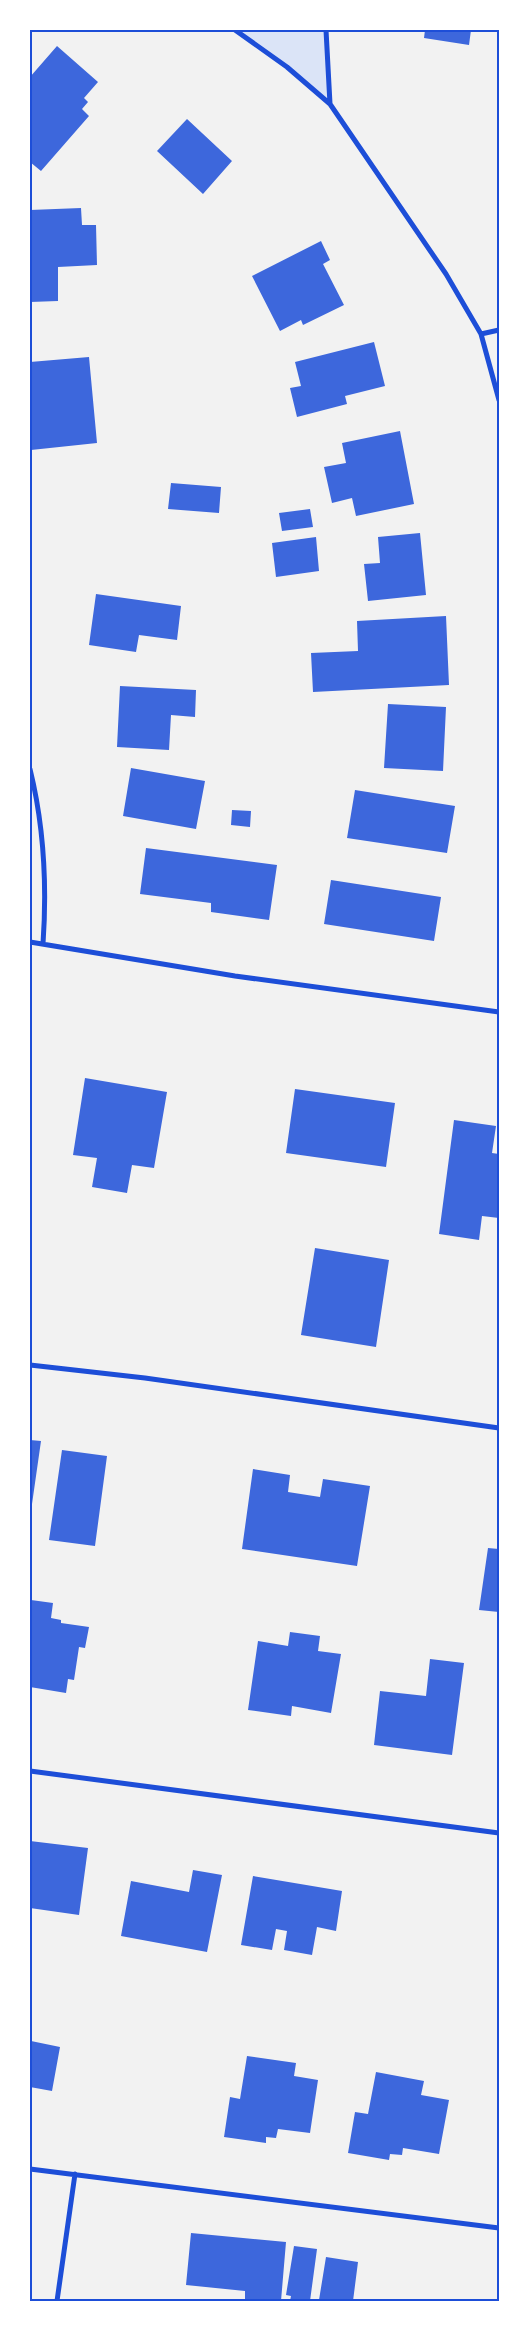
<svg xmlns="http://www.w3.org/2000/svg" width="529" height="2331" font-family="'DM Sans',sans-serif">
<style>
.green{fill:#dbe4f7}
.building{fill:#3d67dc}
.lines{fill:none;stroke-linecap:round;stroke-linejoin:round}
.minor{stroke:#1d4ed8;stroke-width:5}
.neatline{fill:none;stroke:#1d4ed8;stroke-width:2}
</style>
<rect width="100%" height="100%" fill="#f2f2f2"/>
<!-- green -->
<path class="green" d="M235 30H326L330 104 287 67Z"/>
<!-- building -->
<path class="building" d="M425 30H471L469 45 424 38Z
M57 46 98 82 84 98 88 102 82 109 89 116 41 171 30 162V77Z
M187 119 232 161 203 194 157 151Z
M81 208 82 225H96L97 265 58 267V301L30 302V210Z
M321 241 330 260 323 264 344 305 303 325 301 320 280 331 252 276Z
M374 342 385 386 345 396 347 404 297 417 290 388 301 386 295 362Z
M89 357 97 443 31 450 30 362Z
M400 431 414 504 356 516 352 498 332 503 324 467 346 463 342 443Z
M171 483 221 487 219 513 168 509Z
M310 509 313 527 282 531 279 513Z
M420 533 426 595 368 601 364 564 380 563 378 537Z
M316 537 319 571 276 577 272 543Z
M96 594 181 606 177 640 139 635 136 652 89 645Z
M446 616 449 685 313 692 311 653 358 651 357 621Z
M120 686 196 690 195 717 171 715 169 750 117 747Z
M388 704 446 707 443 771 384 768Z
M131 768 205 781 196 829 123 816Z
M355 790 455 806 447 853 347 838Z
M232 810 251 811 250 827 231 825Z
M146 848 277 865 269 920 211 912V903L140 894Z
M331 880 441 897 434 941 324 924Z
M85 1078 167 1092 154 1168 132 1165 127 1193 92 1187 97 1158 73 1155Z
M295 1089 395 1103 386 1167 286 1153Z
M454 1120 496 1126 492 1153 499 1154V1218L482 1216 479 1240 439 1234Z
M315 1248 389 1260 376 1347 301 1335Z
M30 1440 41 1441 31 1511H30Z
M62 1450 107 1456 95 1546 49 1540Z
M253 1469 290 1475 288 1492 320 1497 323 1479 370 1486 357 1566 242 1549Z
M488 1548 499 1549V1612L479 1610Z
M31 1600 53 1603 51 1618 61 1620V1623L89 1627 85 1648 79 1647 74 1680 68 1679 66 1693 30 1687Z
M290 1632 320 1636 318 1651 341 1654 331 1713 292 1706 291 1716 248 1710 258 1641 288 1646Z
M430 1659 464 1663 452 1755 374 1745 380 1691 426 1696Z
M30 1841 88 1848 79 1915 30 1908Z
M193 1870 222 1875 207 1952 121 1936 131 1881 189 1892Z
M253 1876 342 1891 336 1931 317 1927 312 1955 284 1950 287 1931 276 1929 272 1950 241 1945Z
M31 2041 60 2047 52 2091 30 2087Z
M247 2056 296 2063 294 2076 318 2080 310 2133 278 2129 276 2138 266 2137V2143L224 2137 230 2097 240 2099Z
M376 2072 424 2081 421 2095 449 2100 439 2154 403 2148 402 2155 390 2154 389 2160 348 2153 355 2112 368 2114Z
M191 2233 286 2242 281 2301H245V2291L186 2285Z
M294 2246 317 2249 310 2301H290L291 2296 286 2295Z
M326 2257 358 2262 353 2301 319 2300Z"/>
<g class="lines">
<!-- minor -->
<path class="minor" d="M235 30 287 67 330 104
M326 30 330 104 446 274 481 334 499 400
M481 334 499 330
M30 769C44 826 47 886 43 944
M30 942 235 976 499 1012
M30 1365 145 1378 499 1428
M30 1771 499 1833
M30 2169 499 2228
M57 2301 75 2174"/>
</g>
<!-- border -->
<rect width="529" height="2331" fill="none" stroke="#ffffff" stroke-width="62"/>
<rect x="31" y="31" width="467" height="2269" class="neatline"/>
</svg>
